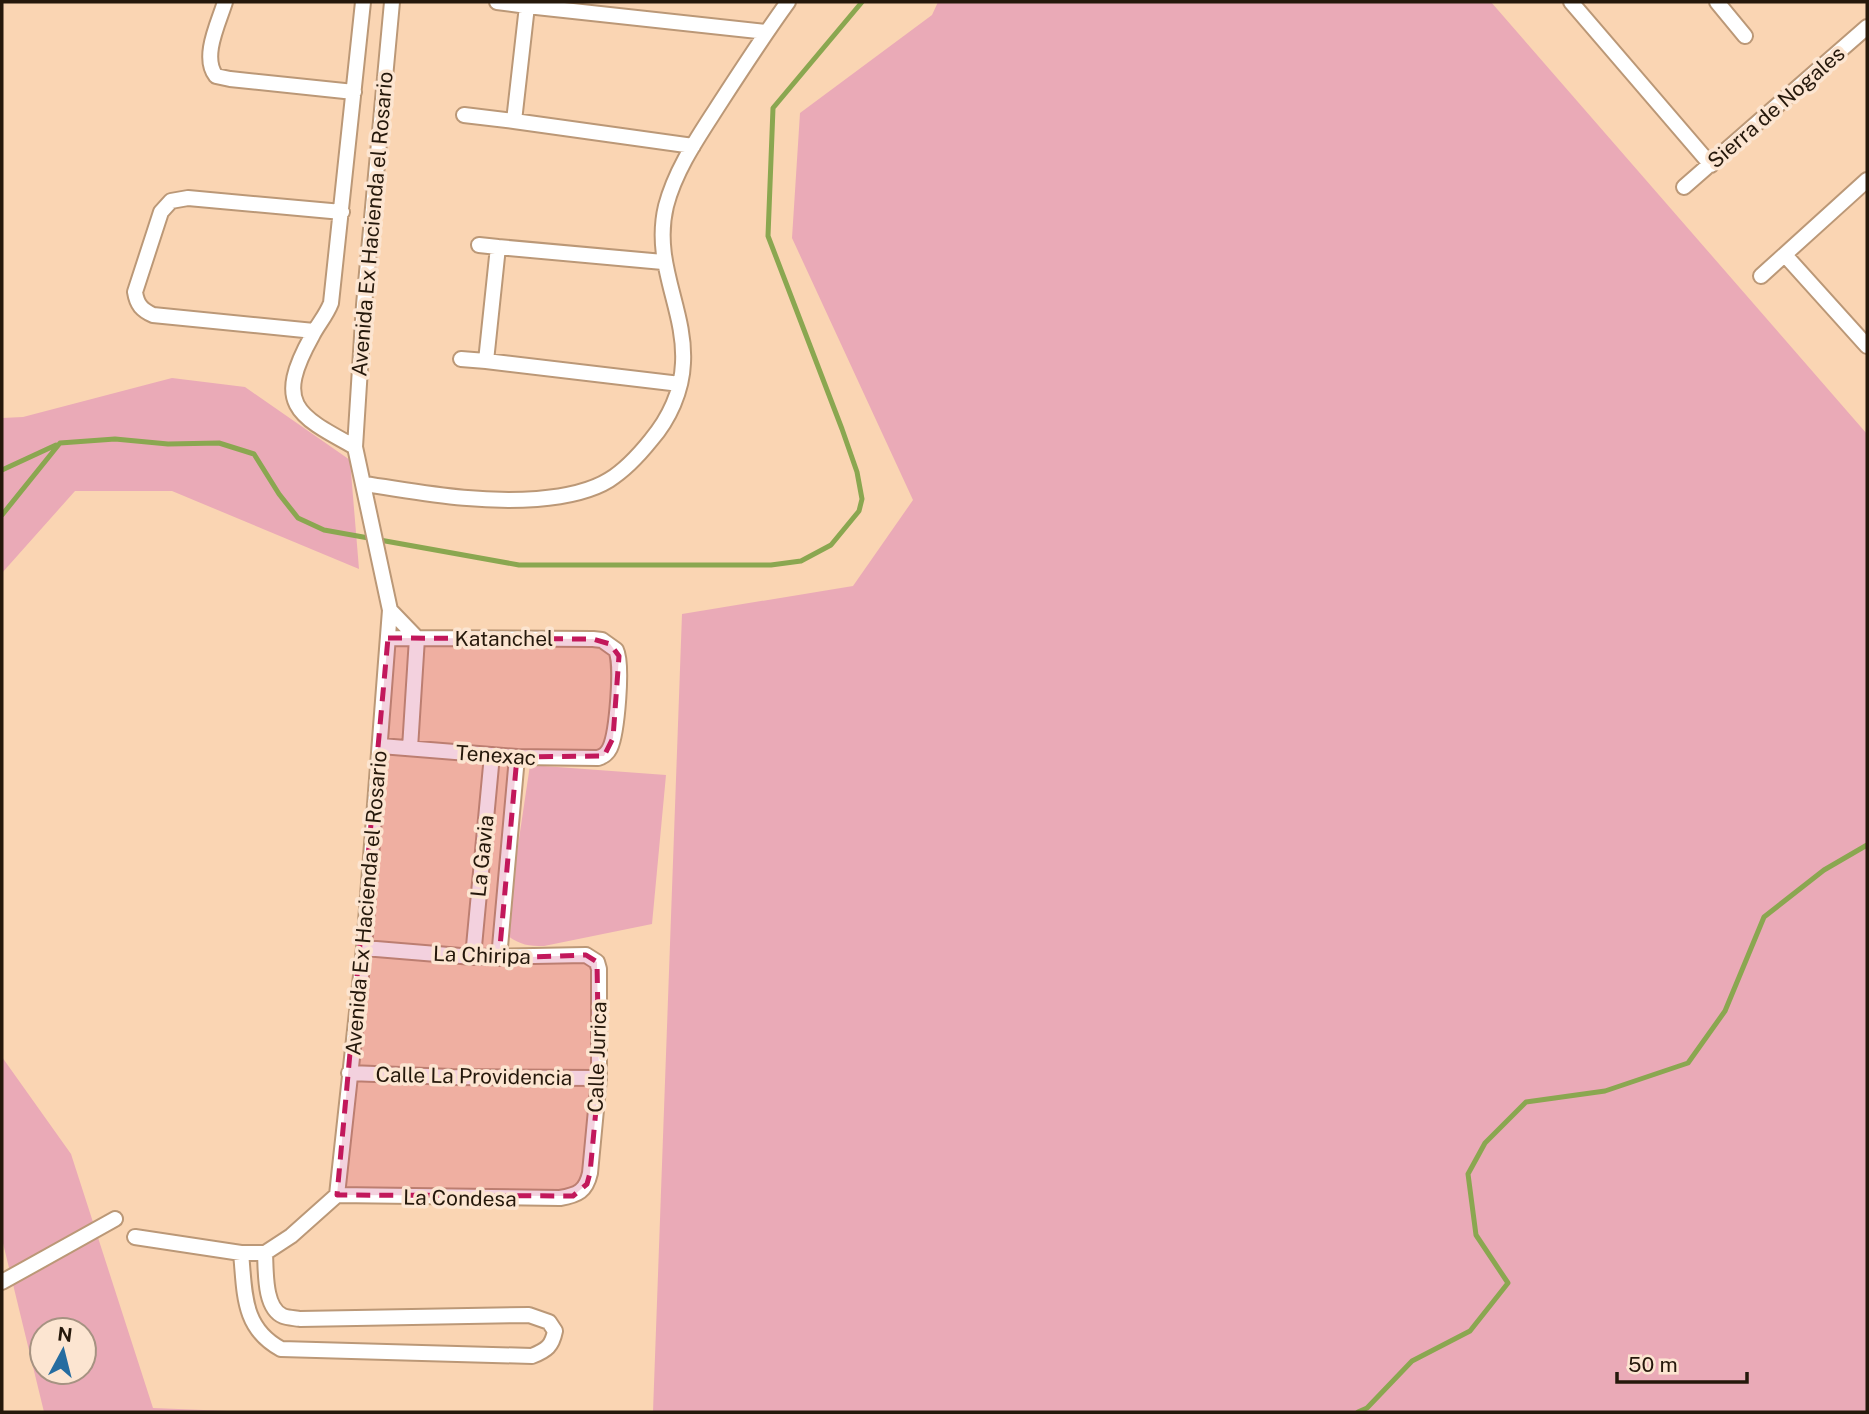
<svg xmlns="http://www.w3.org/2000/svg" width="1869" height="1414" font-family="'Public Sans',sans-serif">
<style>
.green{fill:#eaaab7;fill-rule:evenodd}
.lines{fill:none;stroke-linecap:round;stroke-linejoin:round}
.stream{stroke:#8aa750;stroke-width:5}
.minor-casing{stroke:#bb9877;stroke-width:18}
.minor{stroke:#fff;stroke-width:14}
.marked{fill:#c2185b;fill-opacity:0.2;stroke:#c2185b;stroke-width:5;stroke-dasharray:14 9;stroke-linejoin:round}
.labels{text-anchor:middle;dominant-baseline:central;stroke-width:7;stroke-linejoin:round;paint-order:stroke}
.street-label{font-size:21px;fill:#25180b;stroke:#fce5d1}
</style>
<rect width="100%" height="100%" fill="#fad5b3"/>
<!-- green -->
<path class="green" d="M938 2H1491L1867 434V1412H653L682 614 853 586 913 500 792 238 800 113 932 15Z
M172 378 245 387 350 460 359 569 172 491H75L2 573V418L23 417Z
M530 765 666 775 652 924 544 946C529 946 520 945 508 936L506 926Z
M2 1057 71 1154 153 1408 254 1412H44L2 1239ZM42 1330H84V1372H42Z"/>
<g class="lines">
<!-- stream -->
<path class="stream" d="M2 470 56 445
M2 515 60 443 115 439 168 444 219 443 254 454 279 494 298 518 324 530 519 565H771L801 561 831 545 859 511 862 499 857 472 842 429 768 236 773 108 862 2
M1358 1412 1367 1408 1412 1361 1470 1331 1508 1283 1476 1235 1468 1174 1485 1143 1526 1102 1605 1091 1688 1063 1725 1011 1764 917 1824 870 1867 845"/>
<defs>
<path id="minor" d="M225 2C219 22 201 57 216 76L230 79 354 92
M363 2 331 303C326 316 318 324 312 336 274 404 296 415 355 447L364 305 392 2
M497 2 527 6
M1571 2 1711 165
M1717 2 1745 36
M464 115 514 121
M693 146 514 121 527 6 766 32
M1684 187 1867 27
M479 245 498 247
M1785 255 1867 346
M663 262 498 247 486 361 680 384
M1761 276 1867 180
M314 331 153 315C142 310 137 305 135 292L161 212 171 201 188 198 342 212
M461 359 486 361
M364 484C426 493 473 503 537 499 561 497 588 493 609 480 625 470 639 455 651 440 669 419 682 391 683 363 686 309 652 264 666 206 676 168 699 136 720 103 742 69 764 35 788 2
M390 610 417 638 410 748
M381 746 517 757 598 758C604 756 607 754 610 748 617 733 623 664 616 650L602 640 593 639 388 638
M473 957 492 755
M499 958 517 757
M349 1073 452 1077 599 1078
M337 1195 364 948 390 610 355 447
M337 1195 560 1198C578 1195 586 1191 590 1173L599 1078V969L597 962 586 955 473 957 364 948
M135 1237 241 1253H265L291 1236 337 1195
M241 1253C245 1293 242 1328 281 1349L532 1356C547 1350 552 1346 555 1331L549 1322 529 1315 300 1319C295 1318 288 1318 283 1316 264 1308 266 1271 265 1253
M2 1282 115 1219"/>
</defs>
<!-- minor casing -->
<use href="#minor" class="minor-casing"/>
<!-- minor -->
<use href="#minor" class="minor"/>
</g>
<!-- marked area -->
<path class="marked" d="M388 638 593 639 610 644 619 656 613 738 604 756 517 757 499 958 586 955 597 962 599 1078 590 1173 587 1184 573 1196 337 1195Z"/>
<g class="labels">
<!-- street labels -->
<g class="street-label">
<text transform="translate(1776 107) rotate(-41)">Sierra de Nogales</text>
<text transform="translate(372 224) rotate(-85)">Avenida Ex Hacienda el Rosario</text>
<text x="504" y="638">Katanchel</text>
<text transform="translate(496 755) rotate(4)">Tenexac</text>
<text transform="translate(482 856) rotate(-84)">La Gavia</text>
<text transform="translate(366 903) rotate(-85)">Avenida Ex Hacienda el Rosario</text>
<text transform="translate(482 955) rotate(2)">La Chiripa</text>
<text transform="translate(597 1057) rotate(-88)">Calle Jurica</text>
<text transform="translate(474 1076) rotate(1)">Calle La Providencia</text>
<text transform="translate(460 1198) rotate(1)">La Condesa</text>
</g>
</g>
<!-- border -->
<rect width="1869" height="1414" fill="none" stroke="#25180b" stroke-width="7"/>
<!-- north arrow -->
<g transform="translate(63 1351) rotate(7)"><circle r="33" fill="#fce5d1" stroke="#a69382" stroke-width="2"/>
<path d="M0-5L12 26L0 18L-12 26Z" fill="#256ca0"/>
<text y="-10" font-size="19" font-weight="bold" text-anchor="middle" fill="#25180b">N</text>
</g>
<!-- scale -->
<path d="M1617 1372v10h130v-10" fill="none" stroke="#25180b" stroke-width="3.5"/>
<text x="1628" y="1372" font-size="21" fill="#25180b" stroke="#fce5d1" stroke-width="5" paint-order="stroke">50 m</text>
</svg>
